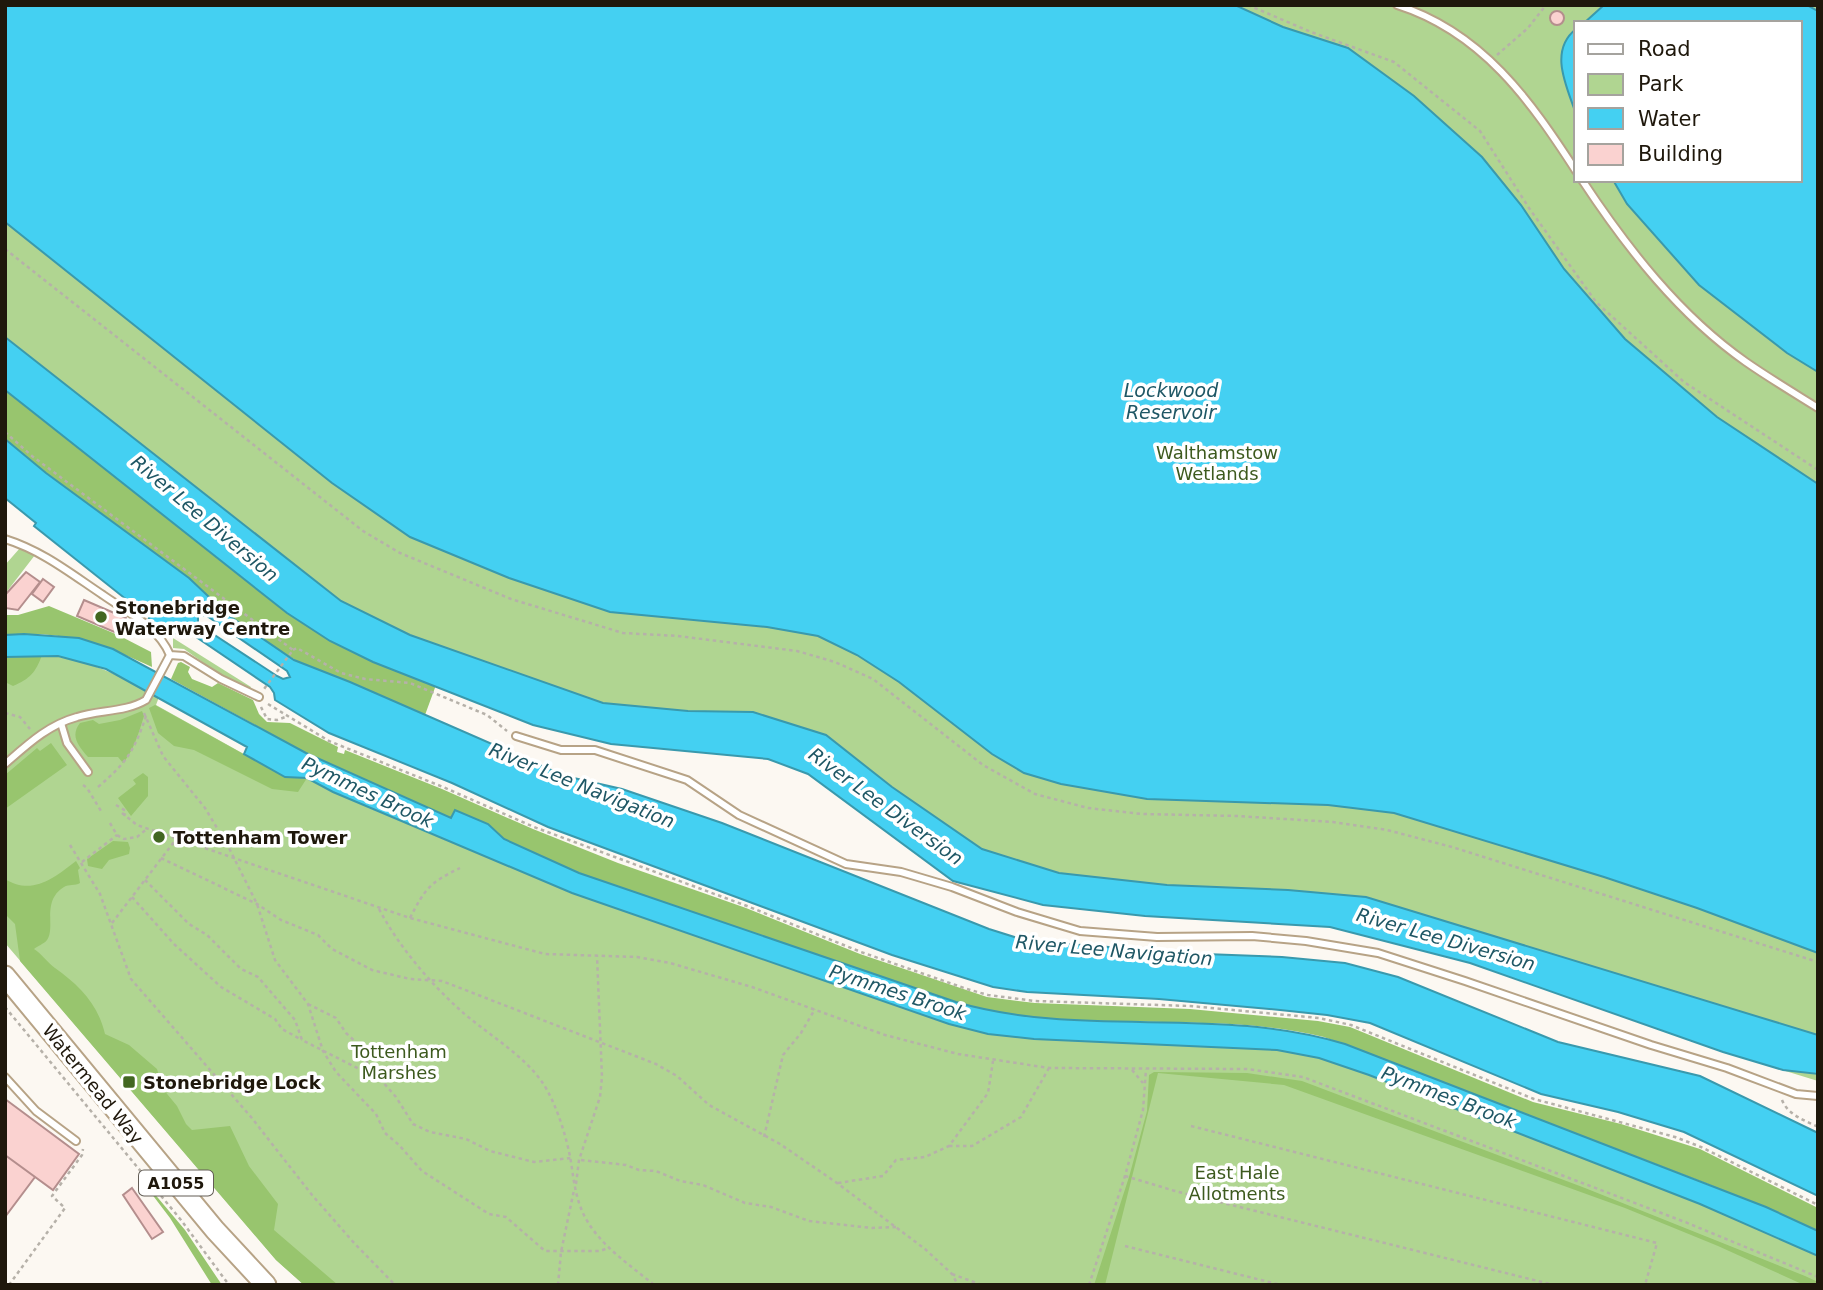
<svg xmlns="http://www.w3.org/2000/svg" width="1823" height="1290" font-family="'DejaVu Sans',sans-serif">
<style>
.green{fill:#b0d591;fill-rule:evenodd}
.forest{fill:#98c56e}
.water{fill:#44d0f2;stroke:#3999ad;stroke-width:2;fill-rule:evenodd}
.building{fill:#fad2d0;stroke:#b48e8d;stroke-width:2}
.lines{fill:none;stroke-linecap:round;stroke-linejoin:round}
.service-casing{stroke:#b7a386;stroke-width:10}
.primary-casing{stroke:#b7a386;stroke-width:23}
.path{stroke:#b6b1a9;stroke-width:2.5;stroke-dasharray:3.5 3.5;stroke-linecap:butt}
.service{stroke:#fff;stroke-width:6}
.primary{stroke:#fff;stroke-width:19}
.poi-dot{fill:#426721;stroke:#fff;stroke-width:2.5}
.labels{text-anchor:middle;dominant-baseline:central;stroke-width:7;stroke-linejoin:round;paint-order:stroke}
.shield{fill:#fff;stroke:#625d55;stroke-width:2}
.shield-label{font-size:16px;font-weight:bold;fill:#1f180c}
.park-label{font-size:18px;fill:#3d5a1e;stroke:#fff}
.poi-label{font-size:18px;font-weight:bold;fill:#1f180c;stroke:#fff;text-anchor:start}
.street-label{font-size:18px;fill:#1f180c;stroke:#fff}
.water-label{font-size:19px;font-style:italic;fill:#1f5765;stroke:#fff}
</style>
<rect width="100%" height="100%" fill="#fcf8f2"/>
<!-- green -->
<path class="green" d="M5 5H1818V1081L1723 1052 1470 963 1330 927 1145 916 1043 905 953 881 808 774 768 759 611 744 533 725 373 662 5 390ZM1576 23H1800V180H1576Z
M20 548 35 555 5 594V565Z
M173 638 251 687 250 689 215 671 184 649 173 648Z
M42 655C90 659 117 675 159 697L156 705 285 777 307 778 333 792 617 909 949 1024 988 1034 1034 1039 1277 1050 1319 1058 1369 1075C1518 1135 1672 1187 1818 1256V1285H304L276 1260 5 943V657Z"/>
<!-- forest -->
<path class="forest" d="M5 390 287 613 330 641 373 662 436 685 425 715 302 664 284 653 228 615 189 578 46 473 5 439Z
M49 606 118 635 151 652 152 667C101 643 62 630 5 635V615H18Z
M24 655H42C36 672 30 679 13 686L5 682V657Z
M181 662 190 667 188 672 192 679 212 687 218 683 253 700 259 714 267 722 290 723 338 747 337 752 344 754 345 750 442 789 533 829 618 863 746 908 860 954 987 997 1035 1003 1190 1009 1318 1021 1350 1027 1533 1102 1621 1124 1700 1149 1818 1208V1231L1708 1184 1324 1037C1204 1008 1075 1037 956 1002L579 873 504 839 487 824 455 810 451 818 306 753 171 679 178 663Z
M155 705 285 777 307 778 298 792 272 789 194 750 174 746 158 733 149 708Z
M142 711 144 716C139 732 134 750 123 763L118 757H88C78 745 70 736 80 723L93 720 99 724 120 720Z
M51 743 67 765 5 809V775L37 748 40 751Z
M143 773 148 777V796L131 816 118 798 136 784 133 780Z
M113 841 128 842 130 848 129 854 109 860 102 869 88 866 87 859Z
M76 861 80 868 78 870 80 883C75 886 69 884 64 887 41 901 56 928 47 940 44 944 37 946 34 949 42 954 47 962 55 968 79 985 98 1004 105 1034L129 1045 157 1069 163 1089 177 1106 186 1124 192 1130 230 1126 249 1166 278 1204 274 1230 338 1285H304L276 1260 20 961 15 924 5 914V879C32 896 54 878 76 861Z
M1154 1072 1247 1073 1302 1081 1585 1188 1805 1276 1818 1282V1285H1804L1718 1246 1625 1208 1284 1085 1158 1073 1105 1285H1094L1129 1177 1147 1111 1149 1075Z
M153 1192 185 1230 222 1285H212L170 1218 151 1193Z"/>
<!-- water -->
<path class="water" d="M5 5H1235L1283 27 1348 48 1414 96 1482 157 1521 205 1564 269 1625 339 1717 417 1818 484V953L1697 908 1604 877 1394 813 1328 805 1147 799 1061 784 1024 773 992 754 899 682 857 655 818 636 767 627 610 612 509 578 410 537 332 483 5 222Z
M1604 5H1807L1818 11V372L1787 353 1699 285 1627 204 1613 180H1800V23H1584Z
M1576 29V114C1567 87 1548 51 1576 29Z
M5 337 341 601 410 635 603 703 688 711 753 712 826 735 892 787 982 849 1059 873 1167 885 1288 890 1366 897 1818 1035V1074L1783 1070 1723 1052 1470 963 1330 927 1145 916 1043 905 953 881 808 774 768 759 611 744 533 725 373 662 330 641 287 613 5 390Z
M5 439 46 473 189 578 228 615 294 660 350 682 565 776 622 789 722 823 989 929 1027 941 1205 954 1282 957 1345 963 1398 977 1558 1042 1700 1076 1818 1133V1196L1684 1132 1618 1112 1541 1094 1370 1023 1327 1015 1280 1010 1159 999 1027 992 993 987 892 955 548 827 452 783 329 733 275 700 274 693 270 687 193 635 174 633 170 637 148 620 151 615 137 608 34 526 36 523 5 498ZM198 615 207 616 287 671 290 677 283 679 277 676 204 628 198 622Z
M24 634 79 638 113 649 306 753 451 818 455 810 488 824 504 839 579 873 956 1002C1082 1039 1219 1005 1345 1044L1766 1207 1818 1231V1256L1700 1204 1369 1075 1319 1058 1277 1050 1034 1039 988 1034 949 1024 572 893 333 792 307 778 285 777 244 754 247 747 106 669 58 656 5 657V635Z"/>
<!-- building -->
<path class="building" d="M1550 18a7 7 0 1 1 14 0a7 7 0 1 1-14 0Z
M26 572 40 582 18 610 5 608V595Z
M43 579 54 587 43 602 32 594Z
M84 600 126 618 119 634 77 616Z
M5 1099 79 1154 53 1190 5 1155Z
M5 1155 35 1177 5 1217Z
M132 1188 163 1232 152 1239 123 1195Z"/>
<g class="lines">
<defs>
<path id="service" d="M1397 5C1482 32 1530 100 1576 171
M1582 180C1627 248 1679 315 1746 362 1769 378 1794 393 1818 408
M5 539C43 551 70 573 103 595 127 612 158 626 170 655L146 700C126 712 100 710 77 717 48 725 28 744 5 764
M170 655 184 656 221 679 259 697
M61 723 67 743 88 772
M516 736 561 750H595L687 780 739 815 846 864 901 872 952 887 1017 912 1080 931 1157 937 1252 936 1306 941 1378 953 1465 981 1651 1045 1727 1068 1796 1094 1818 1096
M5 1077 36 1111 76 1141"/>
<path id="primary" d="M5 976 215 1230 266 1285"/>
</defs>
<!-- service casing -->
<use href="#service" class="service-casing"/>
<!-- primary casing -->
<use href="#primary" class="primary-casing"/>
<!-- path -->
<path class="path" d="M1248 5 1311 32 1394 62 1480 131 1529 208 1596 302 1684 382 1818 470
M1497 55 1528 28 1546 5
M5 249 363 531 400 553 511 599 623 633 678 636 797 651 835 662 873 679 983 765 1035 794 1088 808 1142 814 1237 816 1333 822 1387 830 1452 847 1818 962
M5 432 32 456 293 650 264 689
M293 650 297 648 341 673 365 679 410 683 487 715 507 731
M268 704 329 741 443 787 534 827 747 906 861 952 967 989 988 995 1035 1001 1190 1006 1319 1018 1351 1025 1534 1099 1675 1137 1701 1147 1818 1205
M261 707 267 719 277 720 288 716
M5 713 20 717 30 729
M144 713 163 756 205 808 229 848 257 904 275 960 308 1004 323 1051 336 1072 376 1114 385 1133 399 1145 422 1171 489 1214 506 1217 545 1251H600L608 1248
M83 785 87 788 101 811
M98 787C126 763 134 752 146 716
M116 805 126 811 124 816
M122 813 137 825 410 918 545 954 637 957 670 963 752 987 885 1035 958 1054 1049 1068 1247 1069 1303 1077 1685 1222 1818 1277
M110 823 117 835 124 839 137 837 148 828
M70 845 100 894 131 979 251 1117 312 1195 355 1244 395 1285
M161 858 257 904 281 920 318 935 332 949 372 970 410 979 442 981 656 1064 677 1076 709 1105 780 1144 837 1183 925 1249 952 1274 958 1285
M82 862 117 835
M145 880 189 924 207 935 241 969 258 977 295 1020 302 1040 381 1080 396 1097 413 1124 430 1132 466 1139 490 1151 534 1162 571 1158
M132 897 174 944 221 987 275 1019 282 1029 302 1040
M379 909C398 945 428 981 459 1009 484 1032 523 1054 542 1082 556 1102 567 1138 571 1162 574 1182 576 1201 586 1219 602 1247 629 1264 654 1285
M410 918C425 889 429 883 460 868
M112 923 177 838
M308 1004 336 1018 346 1033 360 1046 372 1074
M5 1007 181 1220 229 1285
M1132 1070 1143 1083
M1782 1100C1788 1115 1804 1120 1818 1127
M1191 1126 1657 1243 1645 1285
M764 1137 783 1055 801 1033 815 1009
M949 1146H972L1021 1117 1049 1068
M581 1160 626 1165 639 1170 656 1171 680 1181 703 1185 745 1203 771 1207 809 1221 872 1228 896 1227
M1125 1176 1175 1191 1554 1285
M838 1183 883 1176 896 1160 925 1157 949 1146 988 1093 993 1061
M576 1184 579 1160 600 1097 602 1077 597 956
M1125 1246 1281 1285
M952 1274 982 1285
M9 1285 65 1208 52 1196 82 1155 83 1149
M558 1285 561 1252 574 1190
M1089 1285 1125 1176 1143 1110 1146 1069"/>
<!-- service -->
<use href="#service" class="service"/>
<!-- primary -->
<use href="#primary" class="primary"/>
</g>
<!-- markers -->
<g class="poi-dot">
<circle cx="101" cy="617" r="7"/>
<circle cx="159" cy="837" r="7"/>
<rect x="122" y="1075" width="14" height="14" rx="3.5"/>
</g>
<g class="labels">
<!-- shield labels -->
<rect class="shield" x="139" y="1170.5" width="74" height="25" rx="5"/>
<g class="shield-label">
<text x="176" y="1183">A1055</text>
</g>
<!-- park labels -->
<g class="park-label">
<text x="1217" y="452">Walthamstow<tspan x="1217" dy="21">Wetlands</tspan></text>
<text x="399" y="1051">Tottenham<tspan x="399" dy="21">Marshes</tspan></text>
<text x="1237" y="1172">East Hale<tspan x="1237" dy="21">Allotments</tspan></text>
</g>
<!-- poi labels -->
<g class="poi-label">
<text x="115" y="607">Stonebridge<tspan x="115" dy="21">Waterway Centre</tspan></text>
<text x="173" y="837">Tottenham Tower</text>
<text x="143" y="1082">Stonebridge Lock</text>
</g>
<!-- street labels -->
<g class="street-label">
<text transform="translate(93 1084) rotate(51)">Watermead Way</text>
</g>
<!-- water labels -->
<g class="water-label">
<text x="1171" y="390">Lockwood<tspan x="1171" dy="22">Reservoir</tspan></text>
<text transform="translate(205 518) rotate(40)">River Lee Diversion</text>
<text transform="translate(582 785) rotate(22)">River Lee Navigation</text>
<text transform="translate(368 792) rotate(25)">Pymmes Brook</text>
<text transform="translate(886 806) rotate(36)">River Lee Diversion</text>
<text transform="translate(1446 939) rotate(16)">River Lee Diversion</text>
<text transform="translate(1114 950) rotate(5)">River Lee Navigation</text>
<text transform="translate(898 992) rotate(18)">Pymmes Brook</text>
<text transform="translate(1449 1097) rotate(21)">Pymmes Brook</text>
</g>
</g>
<!-- border -->
<rect width="1823" height="1290" fill="none" stroke="#1f180c" stroke-width="14"/>
<!-- legend -->
<rect x="1574" y="21" width="228" height="161" fill="#ffffff" stroke="#a5a39e" stroke-width="2"/>
<rect x="1588" y="44" width="35" height="10" fill="#ffffff" stroke="#a5a39e" stroke-width="2"/>
<text x="1638" y="56" font-size="21" fill="#1f180c">Road</text>
<rect x="1588" y="74" width="35" height="21" fill="#b0d591" stroke="#a5a39e" stroke-width="2"/>
<text x="1638" y="91" font-size="21" fill="#1f180c">Park</text>
<rect x="1588" y="108" width="35" height="21" fill="#44d0f2" stroke="#a5a39e" stroke-width="2"/>
<text x="1638" y="126" font-size="21" fill="#1f180c">Water</text>
<rect x="1588" y="144" width="35" height="21" fill="#fad2d0" stroke="#a5a39e" stroke-width="2"/>
<text x="1638" y="161" font-size="21" fill="#1f180c">Building</text>
</svg>
